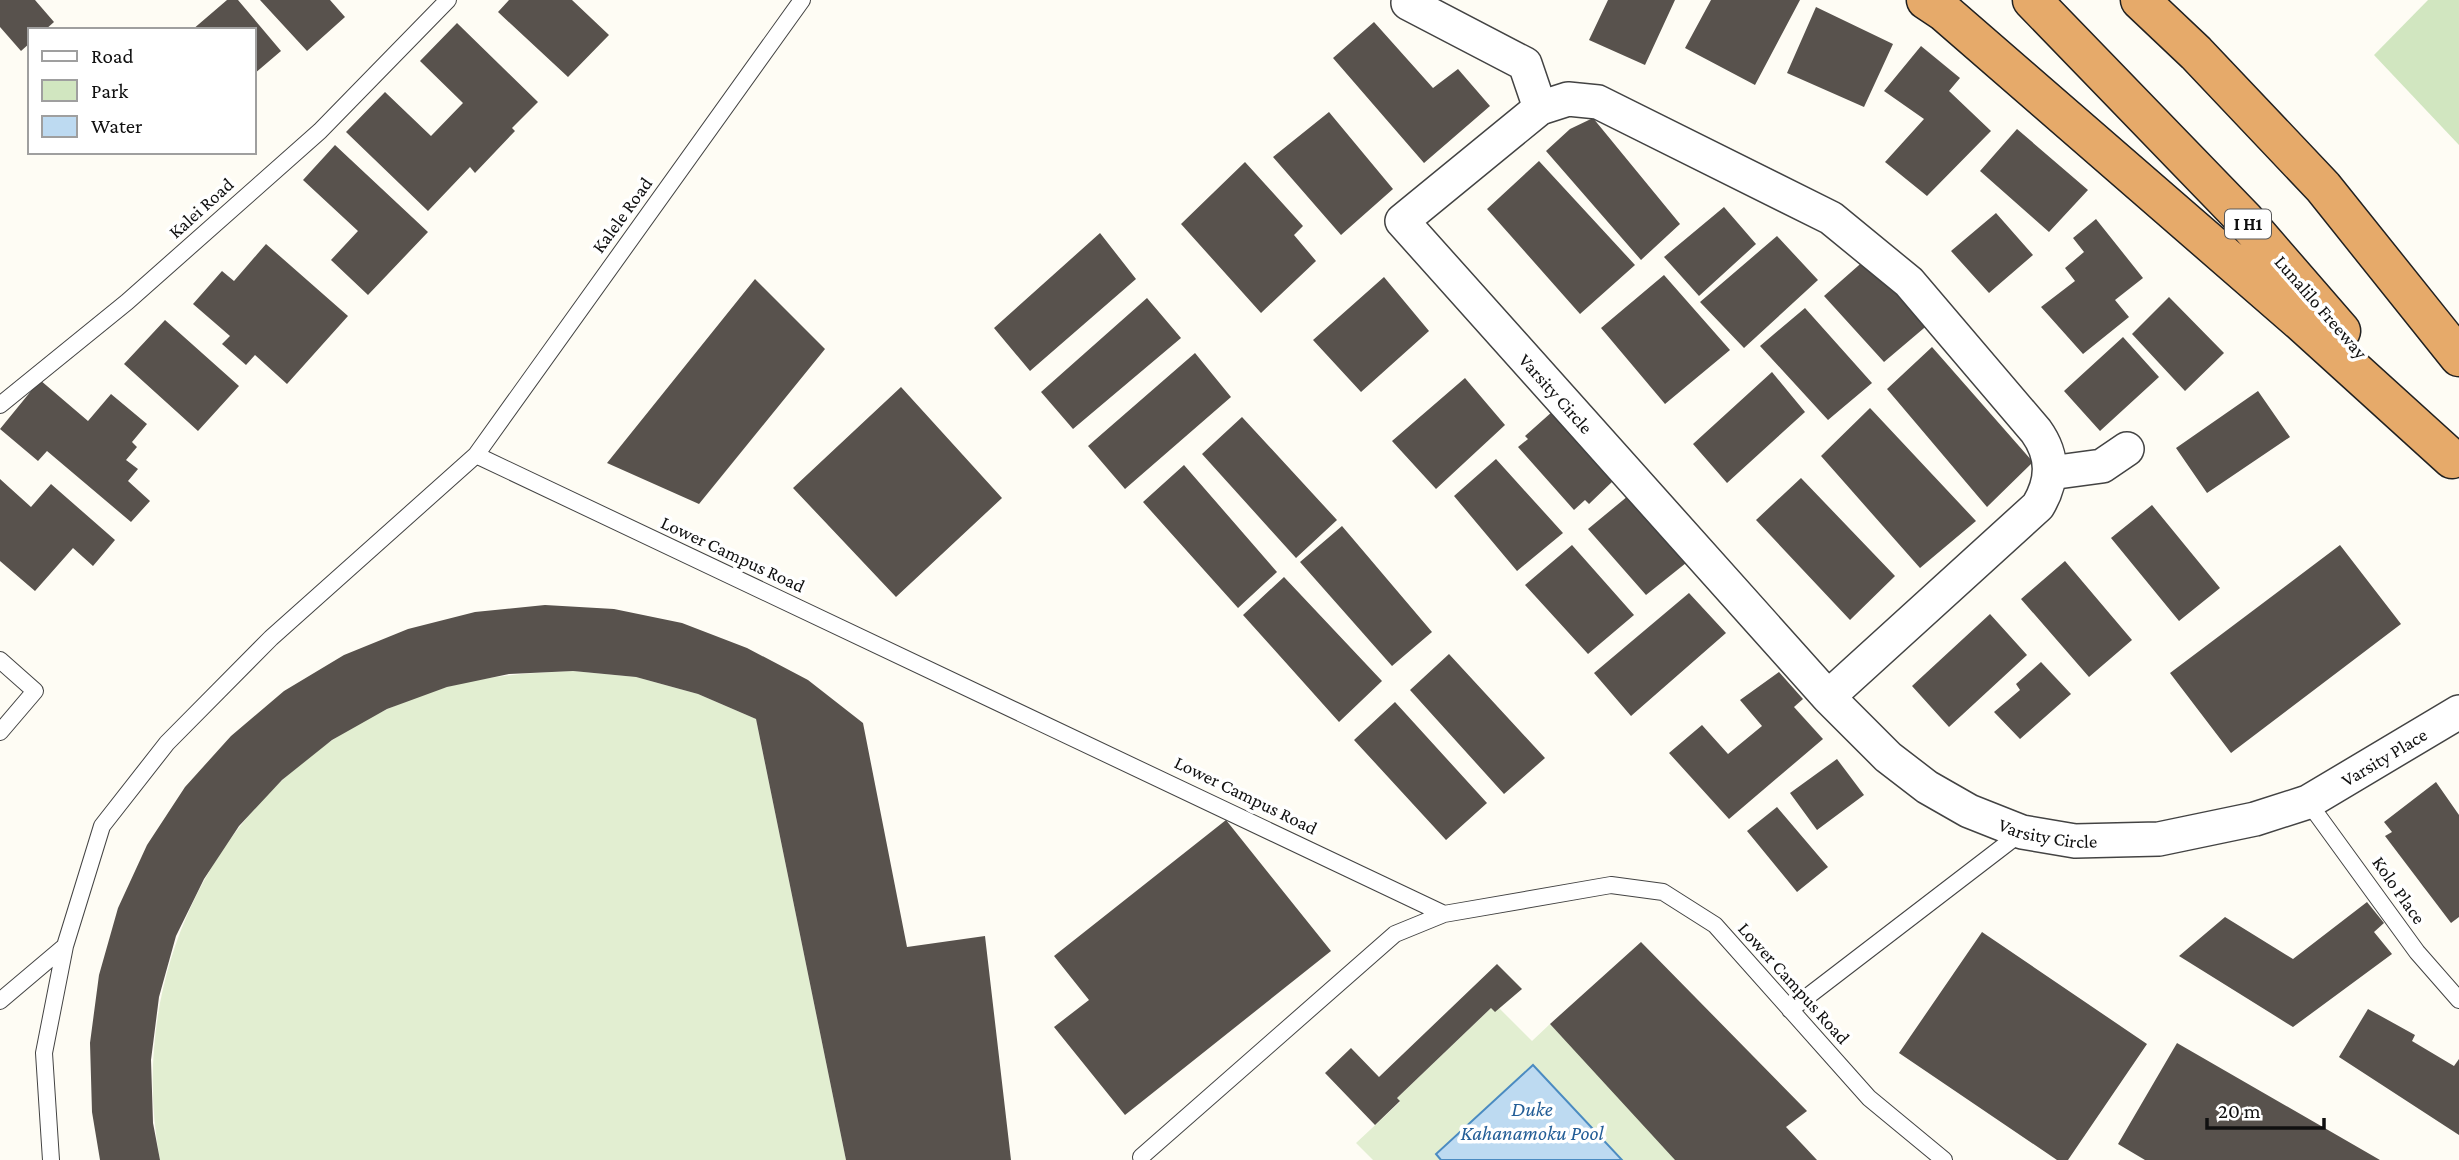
<svg xmlns="http://www.w3.org/2000/svg" width="2459" height="1160" font-family="'Crimson Pro',serif">
<style>
.green{fill:#d1e6c0}
.pitch{fill:#e2eed1}
.water{fill:#bddaf1;stroke:#4b8bc1;stroke-width:2}
.building{fill:#58524d}
.lines{fill:none;stroke-linecap:round;stroke-linejoin:round}
.lane-casing{stroke:#434343;stroke-width:18}
.street-casing{stroke:#434343;stroke-width:36}
.highway-casing{stroke:#212121;stroke-width:41}
.lane{stroke:#fff;stroke-width:16}
.street{stroke:#fff;stroke-width:33}
.highway{stroke:#e6aa6a;stroke-width:38}
.labels{text-anchor:middle;dominant-baseline:central;stroke-width:7;stroke-linejoin:round;paint-order:stroke}
.shield{fill:#fff;stroke:#585858;stroke-width:2}
.shield-label{font-size:18px;font-weight:bold;fill:#101010}
.street-label{font-size:19px;fill:#101010;stroke:#fff}
.water-label{font-size:21px;font-style:italic;fill:#245e97;stroke:#fff}
</style>
<rect width="100%" height="100%" fill="#fefcf4"/>
<!-- green -->
<path class="green" d="M2428 0H2459V145L2374 55Z"/>
<!-- pitch -->
<path class="pitch" d="M573 671 636 677 698 694 756 719 846 1160H160C121 952 241 746 447 687 488 675 531 673 573 671Z
M1491 1008H1499L1532 1041 1550 1024 1682 1160H1373L1356 1143 1400 1102 1397 1098Z"/>
<!-- water -->
<path class="water" d="M1533 1065 1622 1160H1441L1436 1154Z"/>
<!-- building -->
<path class="building" d="M0 0H35L54 22 45 30H30V43L21 51 0 27Z
M227 0H238L281 51 254 74V30H192Z
M260 0H330L345 17 307 51Z
M509 0H572L609 35 568 77 498 12Z
M1608 0H1675L1645 65 1589 40Z
M1711 0H1800L1755 85 1685 48Z
M1816 7 1893 44 1864 107 1787 73Z
M1374 22 1433 88 1458 69 1490 106 1424 163 1333 58Z
M457 23 538 102 512 128 515 131 475 173 470 167 428 211 346 132 385 92 431 136 463 103 420 61Z
M1921 46 1960 78 1949 91 1991 131 1927 196 1885 162 1924 119 1884 91Z
M1329 112 1393 189 1341 235 1273 157Z
M1593 118 1680 224 1641 260 1546 151 1570 129Z
M2017 129 2088 190 2049 232 1980 171Z
M335 145 428 232 368 295 331 260 358 231 303 180Z
M1539 161 1635 265 1580 314 1487 209Z
M1245 162 1303 226 1294 235 1316 261 1261 313 1181 224Z
M1724 207 1756 244 1699 296 1664 257Z
M1996 213 2033 255 1989 293 1951 251Z
M2096 219 2143 278 2115 300 2129 317 2083 354 2041 307 2075 281 2065 268 2084 252 2073 238Z
M1100 233 1136 279 1030 371 994 328Z
M1777 236 1818 280 1744 348 1700 302Z
M266 244 348 316 287 384 255 355 246 365 222 344 230 336 193 304 222 271 234 281Z
M1867 258 1930 323 1884 362 1824 296Z
M1664 275 1730 350 1665 404 1601 328Z
M1384 277 1429 331 1361 392 1313 340Z
M755 279 825 349 699 504 607 463Z
M2169 297 2224 353 2185 391 2132 334Z
M1147 298 1181 338 1073 429 1041 392Z
M1805 308 1872 383 1828 420 1760 346Z
M165 320 239 386 198 431 124 364Z
M2123 337 2159 377 2100 431 2064 391Z
M1932 347 2033 462 1987 507 1887 389Z
M1195 353 1231 397 1125 489 1088 446Z
M1772 372 1805 412 1727 483 1693 444Z
M1465 378 1505 425 1436 489 1392 441Z
M40 380 88 421 111 394 147 424 132 442 137 447 126 460 138 469 128 481 150 501 131 522 47 451 38 461 0 429Z
M901 387 1002 498 896 597 793 488Z
M2258 391 2290 437 2207 493 2176 448Z
M1870 408 1976 521 1920 568 1821 456Z
M1553 411 1614 480 1589 504 1585 500 1574 510 1518 447 1528 439 1525 436Z
M1242 417 1337 520 1296 558 1202 454Z
M1496 459 1563 533 1517 571 1454 496Z
M1184 465 1277 572 1238 608 1143 502Z
M1801 478 1895 576 1850 620 1756 520Z
M0 479 31 507 51 484 115 540 93 566 73 548 35 591 0 561Z
M1628 496 1686 563 1646 595 1588 529Z
M2152 505 2220 588 2179 621 2111 538Z
M1342 526 1432 632 1392 666 1300 562Z
M1572 545 1634 615 1588 654 1525 585Z
M2340 545 2401 624 2231 753 2170 673Z
M2065 561 2132 640 2089 677 2021 599Z
M1284 577 1382 681 1339 722 1243 615Z
M1689 593 1726 633 1631 716 1594 673Z
M545 605 614 609 682 623 747 648 808 680 863 723 907 947 985 936 1011 1160H846L756 719 698 694 636 677 573 671 509 674 447 687 387 709 332 740 282 780 239 826 204 879 176 936 159 997 151 1060 153 1123 160 1160H100L92 1112 90 1043 99 975 118 908 147 845 185 787 231 736 284 691 344 655 408 629 475 612Z
M1990 614 2027 655 1949 727 1912 686Z
M1449 654 1545 758 1504 794 1410 690Z
M2041 662 2071 694 2020 739 1994 712 2020 690 2016 684Z
M1779 672 1803 699 1794 707 1823 739 1729 819 1669 753 1702 725 1728 754 1762 726 1740 700Z
M1395 702 1487 803 1446 840 1354 740Z
M1837 759 1864 795 1817 830 1790 793Z
M2436 782 2459 815V917L2451 923 2385 836 2392 832 2384 822Z
M1777 807 1828 867 1797 892 1747 831Z
M1226 820 1331 951 1125 1115 1054 1027 1089 1000 1054 956Z
M2367 902 2384 923 2374 932 2392 954 2293 1027 2179 956 2225 917 2293 959Z
M1982 932 2147 1044 2068 1160H2057L1899 1053Z
M1641 942 1807 1111 1786 1127 1817 1160H1675L1550 1024Z
M1497 964 1522 989 1495 1012 1491 1008 1397 1098 1400 1101 1375 1125 1325 1073 1351 1048 1379 1077Z
M2368 1009 2415 1035 2412 1041 2454 1066 2459 1059V1135L2339 1057Z
M2177 1043 2380 1160H2145L2118 1144Z"/>
<g class="lines">
<defs>
<path id="lane" d="M0 405 127 302 320 131 448 0
M476 455 1444 914 1611 885 1663 892 1715 925 1869 1098 1944 1160
M0 660 35 691 0 732
M2308 802 2417 952 2459 1000
M0 1001 65 946
M1790 1010 2022 832
M1141 1157 1395 934 1444 914
M51 1160 44 1053 65 946 102 826 167 743 271 638 476 455 802 0"/>
<g id="street">
<path d="M1408 3 1525 64 1540 108"/>
<path d="M2050 473 2102 466 2127 449"/>
<path id="s1" d="M1828 697 2038 506C2053 481 2054 456 2036 431L1909 282 1831 218 1598 102 1568 99 1540 108 1402 221 1828 697 1888 757 1927 787 1969 811 2022 832 2075 841 2159 839 2255 819 2308 802 2459 712"/>
</g>
<path id="highway" d="M1926 0 1944 12 2301 322 2452 459
M2032 0 2244 219 2341 331
M2140 0 2196 53 2323 187 2459 357"/>
</defs>
<!-- lane casing -->
<use href="#lane" class="lane-casing"/>
<!-- street casing -->
<use href="#street" class="street-casing"/>
<!-- highway casing -->
<use href="#highway" class="highway-casing"/>
<!-- lane -->
<use href="#lane" class="lane"/>
<!-- street -->
<use href="#street" class="street"/>
<!-- highway -->
<use href="#highway" class="highway"/>
</g>
<g class="labels">
<!-- shield labels -->
<rect class="shield" x="2225" y="209.5" width="46" height="29" rx="5"/>
<g class="shield-label">
<text x="2248" y="224">I H1</text>
</g>
<!-- street labels -->
<g class="street-label">
<text transform="translate(201 208) rotate(-42)">Kalei Road</text>
<text transform="translate(622 215) rotate(-54)">Kalele Road</text>
<text transform="translate(2321 307) rotate(49)">Lunalilo Freeway</text>
<text stroke="none"><textPath href="#s1" startOffset="1390">Varsity Circle</textPath></text>
<text transform="translate(733 554) rotate(25)">Lower Campus Road</text>
<text stroke="none"><textPath href="#s1" startOffset="2417">Varsity Place</textPath></text>
<text transform="translate(1246 795) rotate(26)">Lower Campus Road</text>
<text stroke="none"><textPath href="#s1" startOffset="2063">Varsity Circle</textPath></text>
<text transform="translate(2399 890) rotate(55)">Kolo Place</text>
<text transform="translate(1794 983) rotate(48)">Lower Campus Road</text>
</g>
<!-- water labels -->
<g class="water-label">
<text x="1532" y="1109">Duke<tspan x="1532" dy="24">Kahanamoku Pool</tspan></text>
</g>
</g>
<!-- legend -->
<rect x="28" y="28" width="228" height="126" fill="#ffffff" stroke="#9f9f9f" stroke-width="2"/>
<rect x="42" y="51" width="35" height="10" fill="#ffffff" stroke="#9f9f9f" stroke-width="2"/>
<text x="91" y="63" font-size="21" fill="#101010">Road</text>
<rect x="42" y="80" width="35" height="21" fill="#d1e6c0" stroke="#9f9f9f" stroke-width="2"/>
<text x="91" y="98" font-size="21" fill="#101010">Park</text>
<rect x="42" y="116" width="35" height="21" fill="#bddaf1" stroke="#9f9f9f" stroke-width="2"/>
<text x="91" y="133" font-size="21" fill="#101010">Water</text>
<!-- scale -->
<path d="M2207 1118v10h117v-10" fill="none" stroke="#101010" stroke-width="3.5"/>
<text x="2218" y="1118" font-size="21" fill="#101010" stroke="#ffffff" stroke-width="5" paint-order="stroke">20 m</text>
</svg>
